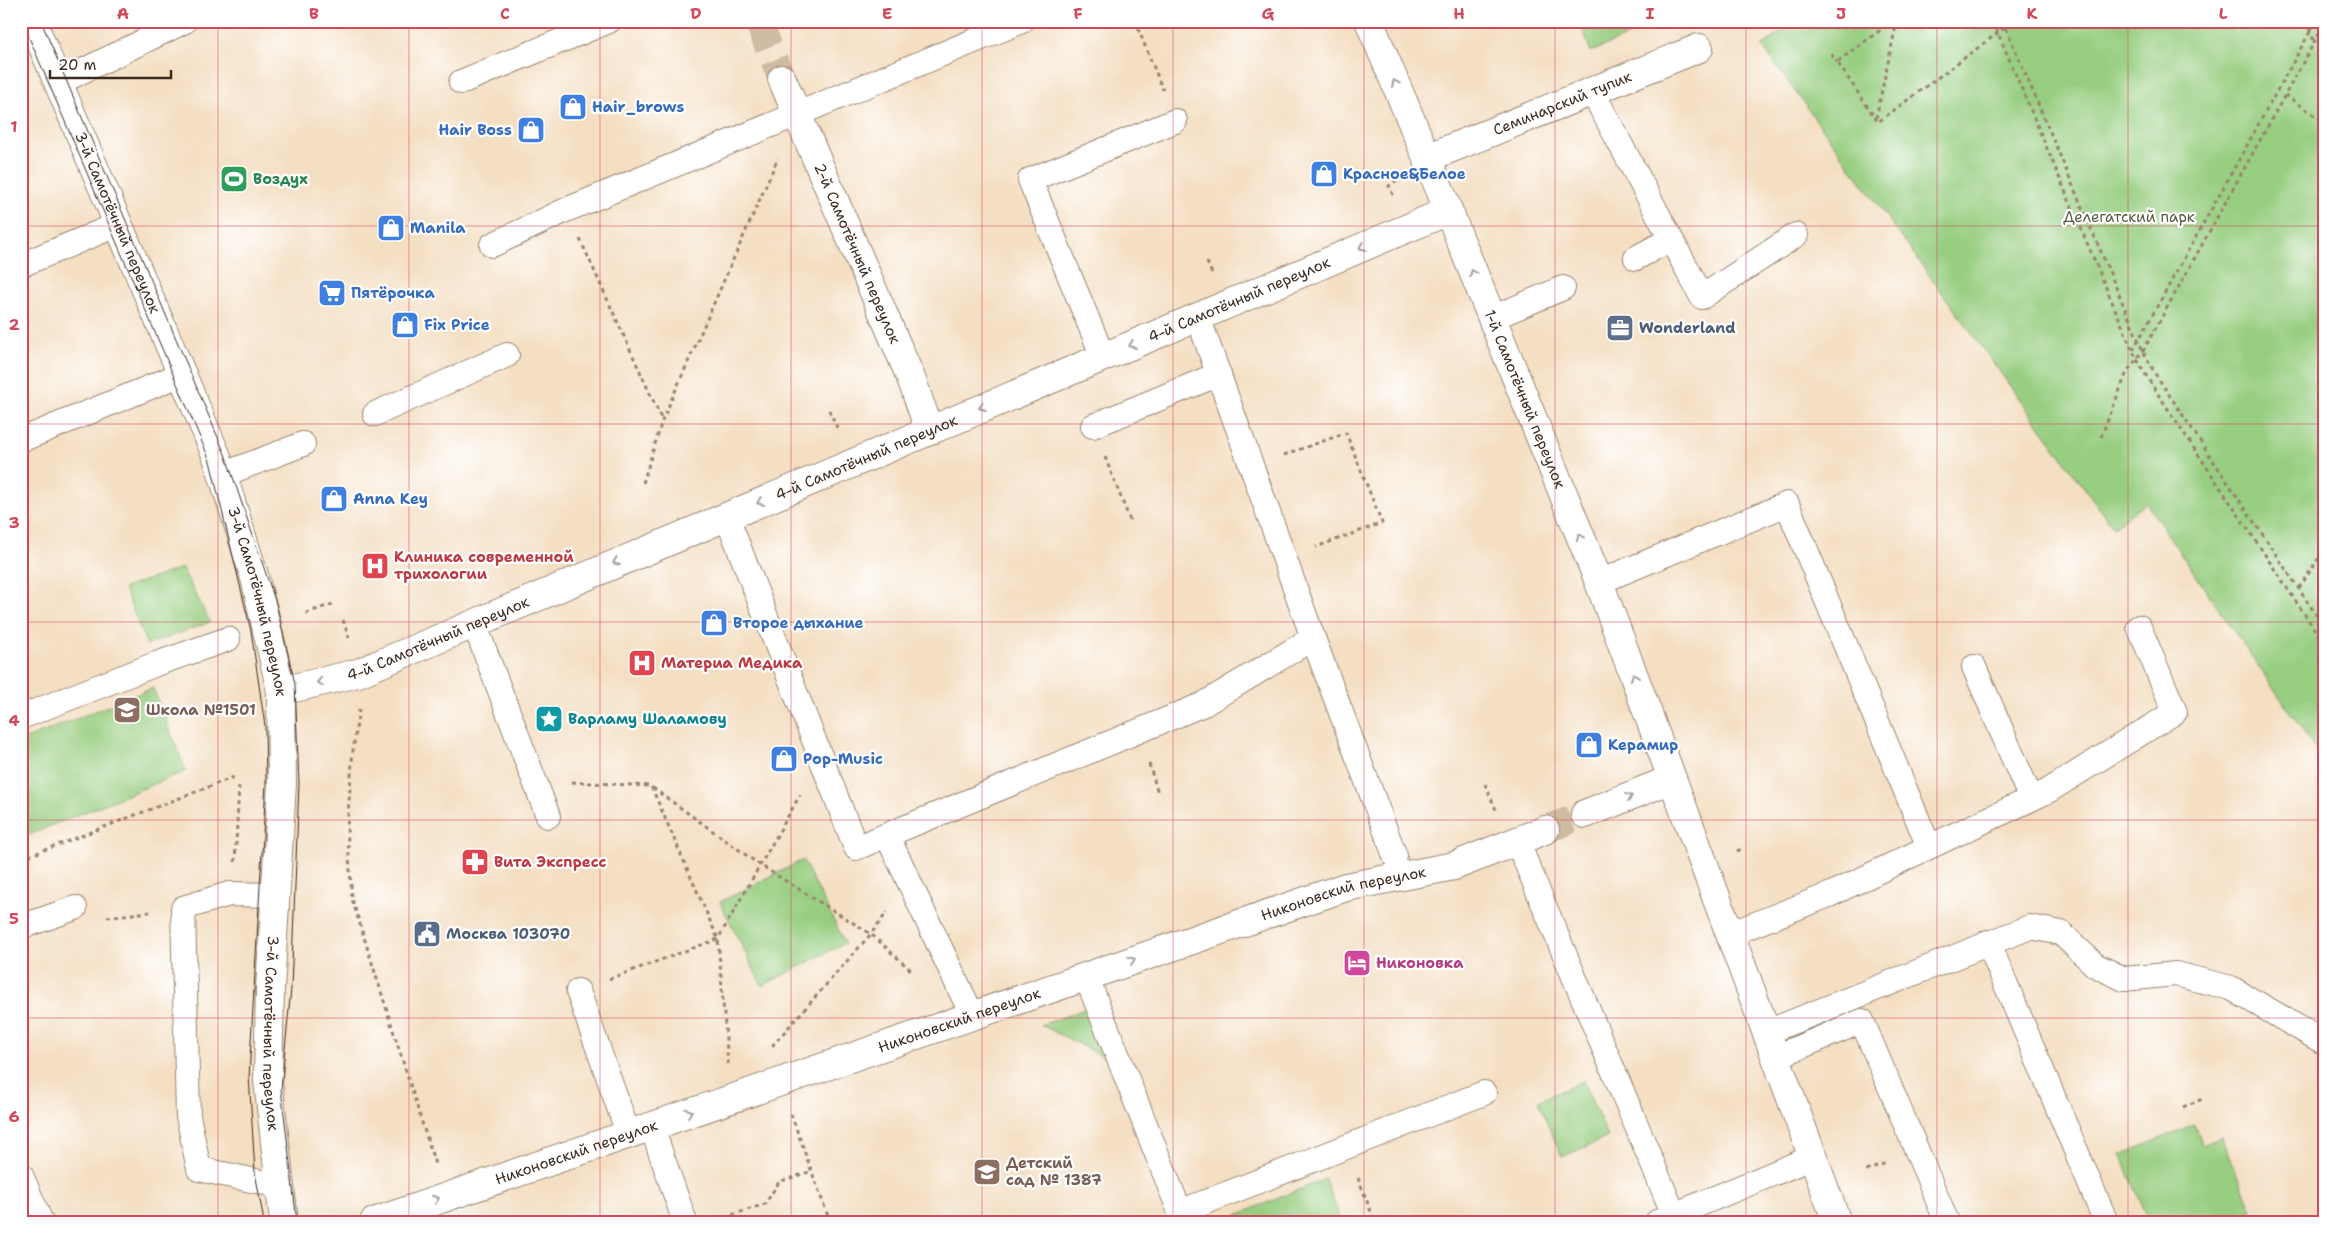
<svg xmlns="http://www.w3.org/2000/svg" width="2346" height="1243" font-family="'Shantell Sans',sans-serif">
<style>
.green{fill:#97ce80;stroke:#697c4f}
.lines{fill:none;stroke-linecap:round;stroke-linejoin:round}
.minor-tunnel{stroke:#cfbba2;stroke-width:28;stroke-dasharray:28 14;stroke-linecap:butt}
.service-casing{stroke:#988470;stroke-width:26}
.minor-casing{stroke:#988470;stroke-width:30}
.tertiary-casing{stroke:#988470;stroke-width:30}
.path{stroke:#988470;stroke-width:3;stroke-dasharray:4 4;stroke-linecap:butt}
.service{stroke:#fff;stroke-width:24}
.minor{stroke:#fff;stroke-width:28}
.tertiary{stroke:#fff;stroke-width:28}
.tram{stroke:#3b2a1e;stroke-width:1}
.oneway{stroke:#a79f9a}
.grid{fill:none;stroke:#d1495b;stroke-width:1;stroke-opacity:0.55}
.labels{text-anchor:middle;dominant-baseline:central;stroke-width:4.5;stroke-linejoin:round;paint-order:stroke}
.street-label{font-size:15px;fill:#3b2a1e;stroke:#fff}
.shop-label{font-size:15px;font-weight:bold;fill:#366cbe;stroke:#fff;text-anchor:start}
.leisure-label{font-size:15px;font-weight:bold;fill:#27864d;stroke:#fff;text-anchor:start}
.park-label{font-size:15px;fill:#575b3b;stroke:#fff}
.service-label{font-size:15px;font-weight:bold;fill:#4e5e75;stroke:#fff;text-anchor:start}
.health-label{font-size:15px;font-weight:bold;fill:#be3a42;stroke:#fff;text-anchor:start}
.education-label{font-size:15px;font-weight:bold;fill:#785e54;stroke:#fff;text-anchor:start}
.culture-label{font-size:15px;font-weight:bold;fill:#0d838f;stroke:#fff;text-anchor:start}
.hotel-label{font-size:15px;font-weight:bold;fill:#b23c85;stroke:#fff;text-anchor:start}
.neatline{fill:none;stroke:#d1495b;stroke-width:2}
.grid-label{font-size:16px;text-anchor:middle;font-weight:bold;fill:#d1495b}
</style>
<rect width="100%" height="100%" fill="#fff"/>
<filter id="ink" filterUnits="userSpaceOnUse"><feTurbulence type="fractalNoise" baseFrequency=".02" numOctaves="2"/><feDisplacementMap in="SourceGraphic" scale="10" xChannelSelector="R" yChannelSelector="G"/><feConvolveMatrix kernelMatrix="1 2 1 2 8 2 1 2 1" color-interpolation-filters="sRGB"/></filter>
<filter id="wash" filterUnits="userSpaceOnUse"><feTurbulence type="fractalNoise" baseFrequency=".0096" numOctaves="4" result="noise"/><feDisplacementMap in="SourceGraphic" scale="20" xChannelSelector="R" yChannelSelector="G"/><feGaussianBlur stdDeviation="1.12" result="paint"/><feColorMatrix in="noise" values="0 0 0 0 0 0 0 0 0 0 0 0 0 0 0 0 0 1.4 0 .05"/><feComposite in="paint" operator="in"/></filter>
<g filter="url(#wash)">
<rect width="100%" height="100%" fill="#f4dfc3"/>
<!-- green -->
<path class="green" d="M1579 21H1661L1591 52Z
M1796 21H2325V763L2146 503 2113 527 1762 46Z
M182 568 210 622 147 645 124 588Z
M153 688 186 771 21 838V741Z
M803 860 845 943 762 986 720 902Z
M1093 1006 1116 1063 1041 1025Z
M1583 1081 1608 1137 1562 1157 1538 1101Z
M2194 1124 2202 1145 2221 1137 2252 1210 2225 1222H2149L2121 1155Z
M1325 1179 1342 1222H1220Z"/>
</g>
<g filter="url(#ink)">
<g class="lines">
<!-- minor-tunnel -->
<path class="minor-tunnel" d="M758 21 782 79
M1545 830 1585 814"/>
<defs>
<path id="service" d="M461 82 609 21
M58 83 185 21
M1592 91 1702 297 1796 235
M492 245 566 210 1022 21
M1636 258 1671 239
M21 265 119 224
M1198 317 1313 638 1395 856
M1492 318 1563 288
M1103 357 1030 180 1175 121
M375 414 507 355
M1093 426 1219 374
M21 440 182 374
M222 475 303 444
M727 517 856 848 887 835 972 1015
M1599 582 1787 504 1929 847 1829 895 1730 934
M474 623 548 816
M1974 667 2031 799
M21 717 156 664 228 639
M887 835 1204 704 1313 638
M1517 841 1674 1215
M1929 847 2048 791 2175 712 2139 627
M275 895 229 894 183 908 188 1116 199 1169 280 1186
M21 927 75 908
M1988 942 2106 1222
M1086 976 1180 1212 1484 1093
M578 991 628 1133
M1767 1032 2030 927 2061 933 2095 965 2124 979 2176 974 2231 988 2325 1043
M1776 1057 1862 1021 1947 1222
M651 1125 685 1222
M21 1175 41 1222
M1657 1222 1813 1157"/>
<g id="minor">
<path id="s1" d="M1369 21 1427 158 1599 582 1837 1222"/>
<path id="s2" d="M782 79 911 378 929 429"/>
<path id="s3" d="M1427 158 1699 48"/>
<path id="s4" d="M281 691 358 673 1448 211"/>
<path d="M1585 814 1672 779"/>
<path id="s5" d="M374 1222 1346 887 1454 866 1545 830"/>
</g>
<g id="tertiary">
<path id="s6" d="M32 21 217 457 255 578 281 691 282 784 270 989 268 1081 284 1222"/>
</g>
</defs>
<!-- service casing -->
<use href="#service" class="service-casing"/>
<!-- minor casing -->
<use href="#minor" class="minor-casing"/>
<!-- tertiary casing -->
<use href="#tertiary" class="tertiary-casing"/>
<!-- path -->
<path class="path" d="M1135 21 1163 90
M1893 21 1837 62 1878 122 2014 21
M1993 21 2135 356 2148 379 2325 645
M2003 21 2143 351 2156 375 2325 628
M2308 21 2314 42
M1831 54 1837 62
M2285 95 2325 122
M1876 118 1897 21
M1393 195 1389 186 1398 179
M580 239 662 420
M1207 262 1212 274
M2133 350 2316 21
M829 410 839 432
M2101 437 2127 372 2143 351 2325 23
M1284 455 1346 433 1382 523 1316 547
M1105 457 1131 523
M643 483 662 421 778 158
M2299 588 2325 549
M306 613 333 604
M343 620 349 638
M359 709 353 750 347 827 352 899 435 1164
M1149 764 1158 793
M572 782 651 786 718 939 728 1064
M1485 784 1497 812
M653 788 760 865 871 934 913 972
M1737 851 1744 848
M21 859 237 776
M235 862 239 784
M107 917 150 912
M609 979 718 939 800 795
M772 1046 871 934 887 912
M2183 1107 2205 1098
M791 1114 830 1222
M1866 1171 1886 1163
M1358 1178 1375 1222
M717 1220 765 1204 779 1182 812 1171"/>
<!-- service -->
<use href="#service" class="service"/>
<!-- minor -->
<use href="#minor" class="minor"/>
<!-- tertiary -->
<use href="#tertiary" class="tertiary"/>
<!-- tram -->
<path class="tram" d="M22 21 210 461 251 631 265 726 266 783 249 1076 255 1172 264 1222
M41 21 225 454 277 606 295 684 299 783 291 989 281 1089 297 1222"/>
</g>
<!-- one-way arrows -->
<defs><path id="oneway-chevron" d="M-2-3.5L2.5 0L-2 3.5" fill="none" stroke-width="1.6" stroke-linecap="round" stroke-linejoin="round" transform="scale(1.25)"/></defs>
<g class="oneway">
<use href="#oneway-chevron" transform="translate(1395 83) rotate(-113)"/>
<use href="#oneway-chevron" transform="translate(1362 247) rotate(157)"/>
<use href="#oneway-chevron" transform="translate(1473 273) rotate(-112)"/>
<use href="#oneway-chevron" transform="translate(1132 345) rotate(157)"/>
<use href="#oneway-chevron" transform="translate(982 407) rotate(157)"/>
<use href="#oneway-chevron" transform="translate(760 502) rotate(157)"/>
<use href="#oneway-chevron" transform="translate(1580 537) rotate(-112)"/>
<use href="#oneway-chevron" transform="translate(616 562) rotate(157)"/>
<use href="#oneway-chevron" transform="translate(1634 677) rotate(-110)"/>
<use href="#oneway-chevron" transform="translate(320 682) rotate(167)"/>
<use href="#oneway-chevron" transform="translate(1629 797) rotate(-22)"/>
<use href="#oneway-chevron" transform="translate(1132 960) rotate(-19)"/>
<use href="#oneway-chevron" transform="translate(689 1112) rotate(-19)"/>
<use href="#oneway-chevron" transform="translate(436 1199) rotate(-20)"/>
</g>
</g>
<!-- grid -->
<path class="grid" d="M218 21V1222M409 21V1222M600 21V1222M791 21V1222M982 21V1222M1173 21V1222M1364 21V1222M1555 21V1222M1746 21V1222M1937 21V1222M2128 21V1222M21 226H2325M21 424H2325M21 622H2325M21 820H2325M21 1018H2325"/>
<!-- icons -->
<defs>
<symbol id="shop-square" viewBox="-11 -11 22 22"><rect x="-9" y="-9" width="18" height="18" rx="4" fill="#3f7fe0" stroke="#fff"/><path d="M-5-2.5h2.3a2.7 3.5 0 0 1 5.4 0H5L5.5 6h-11ZM-1.5-2.5h3a1.5 2.3 0 0 0-3 0Z" fill="#fff"/></symbol>
<symbol id="stadium-square" viewBox="-11 -11 22 22"><rect x="-9" y="-9" width="18" height="18" rx="4" fill="#2e9e5b" stroke="#fff"/><path d="M0-5a6.5 5 0 1 0 0 10a6.5 5 0 1 0 0-10ZM-3.5-1.8h7v3.6h-7Z" fill="#fff"/></symbol>
<symbol id="supermarket-square" viewBox="-11 -11 22 22"><rect x="-9" y="-9" width="18" height="18" rx="4" fill="#3f7fe0" stroke="#fff"/><path d="M-6-5.5h2.5l.6 2H6L4.5 2H-2.5L-4.4-4H-6ZM-1.5 3.2a1.3 1.3 0 1 0 .1 0ZM3 3.2a1.3 1.3 0 1 0 .1 0Z" fill="#fff"/></symbol>
<symbol id="office-square" viewBox="-11 -11 22 22"><rect x="-9" y="-9" width="18" height="18" rx="4" fill="#5c6f8a" stroke="#fff"/><path d="M-6-3h4V-5.5h4V-3h4V5H-6ZM-1-4.5V-3h2v-1.5ZM-6 0V1H6V0Z" fill="#fff"/></symbol>
<symbol id="hospital-square" viewBox="-11 -11 22 22"><rect x="-9" y="-9" width="18" height="18" rx="4" fill="#e0444e" stroke="#fff"/><path d="M-5-5h3v3.5h4V-5h3V5h-3V1.5h-4V5h-3Z" fill="#fff"/></symbol>
<symbol id="school-square" viewBox="-11 -11 22 22"><rect x="-9" y="-9" width="18" height="18" rx="4" fill="#8d6e63" stroke="#fff"/><path d="M0-5L7-2L0 1L-7-2ZM-4 1L0 2.5L4 1V4Q0 6-4 4Z" fill="#fff"/></symbol>
<symbol id="sight-square" viewBox="-11 -11 22 22"><rect x="-9" y="-9" width="18" height="18" rx="4" fill="#0f9aa8" stroke="#fff"/><path d="M0-6L1.8-2.2L6-1.7L2.9 1.2L3.7 5.4L0 3.3L-3.7 5.4L-2.9 1.2L-6-1.7L-1.8-2.2Z" fill="#fff"/></symbol>
<symbol id="pharmacy-square" viewBox="-11 -11 22 22"><rect x="-9" y="-9" width="18" height="18" rx="4" fill="#e0444e" stroke="#fff"/><path d="M-2-6h4v4h4v4h-4v4h-4v-4h-4v-4h4Z" fill="#fff"/></symbol>
<symbol id="civic-square" viewBox="-11 -11 22 22"><rect x="-9" y="-9" width="18" height="18" rx="4" fill="#5c6f8a" stroke="#fff"/><path d="M-.6-6.5H3V-4.5H.6V-3L4-1V1h2V6H-6V1h2V-1L-.6-3ZM-1.2 2.5V6h2.4V2.5Z" fill="#fff"/></symbol>
<symbol id="hotel-square" viewBox="-11 -11 22 22"><rect x="-9" y="-9" width="18" height="18" rx="4" fill="#d1479c" stroke="#fff"/><path d="M-6-4.5h1.5V1H6V5H4.5V3h-9V5H-6ZM-4 0a1.8 1.8 0 1 1 3.6 0ZM.5 0V-2.5h3Q6-2.5 6 0Z" fill="#fff"/></symbol>
</defs>
<g fill-rule="evenodd">
<use href="#shop-square" x="557" y="91" width="32" height="32"/>
<use href="#shop-square" x="515" y="114" width="32" height="32"/>
<use href="#shop-square" x="1308" y="158" width="32" height="32"/>
<use href="#stadium-square" x="218" y="163" width="32" height="32"/>
<use href="#shop-square" x="375" y="212" width="32" height="32"/>
<use href="#supermarket-square" x="316" y="277" width="32" height="32"/>
<use href="#shop-square" x="389" y="309" width="32" height="32"/>
<use href="#office-square" x="1604" y="312" width="32" height="32"/>
<use href="#shop-square" x="318" y="483" width="32" height="32"/>
<use href="#hospital-square" x="359" y="550" width="32" height="32"/>
<use href="#shop-square" x="698" y="607" width="32" height="32"/>
<use href="#hospital-square" x="626" y="647" width="32" height="32"/>
<use href="#school-square" x="111" y="694" width="32" height="32"/>
<use href="#sight-square" x="533" y="703" width="32" height="32"/>
<use href="#shop-square" x="1573" y="729" width="32" height="32"/>
<use href="#shop-square" x="768" y="743" width="32" height="32"/>
<use href="#pharmacy-square" x="459" y="846" width="32" height="32"/>
<use href="#civic-square" x="411" y="918" width="32" height="32"/>
<use href="#hotel-square" x="1341" y="947" width="32" height="32"/>
<use href="#school-square" x="971" y="1156" width="32" height="32"/>
</g>
<g class="labels">
<!-- street labels -->
<g class="street-label">
<text stroke="none"><textPath href="#s3" startOffset="146">Семинарский тупик</textPath></text>
<text stroke="none"><textPath href="#s6" startOffset="219">3-й Самотёчный переулок</textPath></text>
<text stroke="none"><textPath href="#s2" startOffset="190">2-й Самотёчный переулок</textPath></text>
<text stroke="none"><textPath href="#s4" startOffset="1036">4-й Самотёчный переулок</textPath></text>
<text stroke="none"><textPath href="#s1" startOffset="409">1-й Самотёчный переулок</textPath></text>
<text stroke="none"><textPath href="#s4" startOffset="631">4-й Самотёчный переулок</textPath></text>
<text stroke="none"><textPath href="#s6" startOffset="624">3-й Самотёчный переулок</textPath></text>
<text stroke="none"><textPath href="#s4" startOffset="166">4-й Самотёчный переулок</textPath></text>
<text stroke="none"><textPath href="#s5" startOffset="1024">Никоновский переулок</textPath></text>
<text stroke="none"><textPath href="#s5" startOffset="619">Никоновский переулок</textPath></text>
<text stroke="none"><textPath href="#s6" startOffset="1059">3-й Самотёчный переулок</textPath></text>
<text stroke="none"><textPath href="#s5" startOffset="214">Никоновский переулок</textPath></text>
</g>
<!-- shop labels -->
<g class="shop-label">
<text x="592" y="107">Hair_brows</text>
<text x="512" y="130" text-anchor="end">Hair Boss</text>
<text x="1343" y="174">Красное&amp;Белое</text>
<text x="410" y="228">Manila</text>
<text x="351" y="293">Пятёрочка</text>
<text x="424" y="325">Fix Price</text>
<text x="353" y="499">Anna Key</text>
<text x="733" y="623">Второе дыхание</text>
<text x="1608" y="745">Керамир</text>
<text x="803" y="759">Pop-Music</text>
</g>
<!-- leisure labels -->
<g class="leisure-label">
<text x="253" y="179">Воздух</text>
</g>
<!-- park labels -->
<g class="park-label">
<text x="2129" y="217">Делегатский парк</text>
</g>
<!-- service labels -->
<g class="service-label">
<text x="1639" y="328">Wonderland</text>
<text x="446" y="934">Москва 103070</text>
</g>
<!-- health labels -->
<g class="health-label">
<text x="394" y="557">Клиника современной<tspan x="394" dy="17">трихологии</tspan></text>
<text x="661" y="663">Материа Медика</text>
<text x="494" y="862">Вита Экспресс</text>
</g>
<!-- education labels -->
<g class="education-label">
<text x="146" y="710">Школа №1501</text>
<text x="1006" y="1163">Детский<tspan x="1006" dy="17">сад № 1387</tspan></text>
</g>
<!-- culture labels -->
<g class="culture-label">
<text x="568" y="719">Варламу Шаламову</text>
</g>
<!-- hotel labels -->
<g class="hotel-label">
<text x="1376" y="963">Никоновка</text>
</g>
</g>
<!-- margin -->
<rect width="2346" height="1243" fill="none" stroke="#fff" stroke-width="55"/>
<!-- scale -->
<path d="M50 70v8h121v-8" fill="none" stroke="#3b2a1e" stroke-width="2.5"/>
<text x="58" y="70" font-size="15" fill="#3b2a1e" stroke="#ffffff" stroke-width="4" paint-order="stroke">20 m</text>
<rect x="28" y="28" width="2290" height="1188" class="neatline"/>
<g class="grid-label">
<text x="123" y="19">A</text>
<text x="314" y="19">B</text>
<text x="505" y="19">C</text>
<text x="696" y="19">D</text>
<text x="887" y="19">E</text>
<text x="1078" y="19">F</text>
<text x="1268" y="19">G</text>
<text x="1459" y="19">H</text>
<text x="1650" y="19">I</text>
<text x="1841" y="19">J</text>
<text x="2032" y="19">K</text>
<text x="2223" y="19">L</text>
<text x="14" y="132">1</text>
<text x="14" y="330">2</text>
<text x="14" y="528">3</text>
<text x="14" y="726">4</text>
<text x="14" y="924">5</text>
<text x="14" y="1122">6</text>
</g>
</svg>
